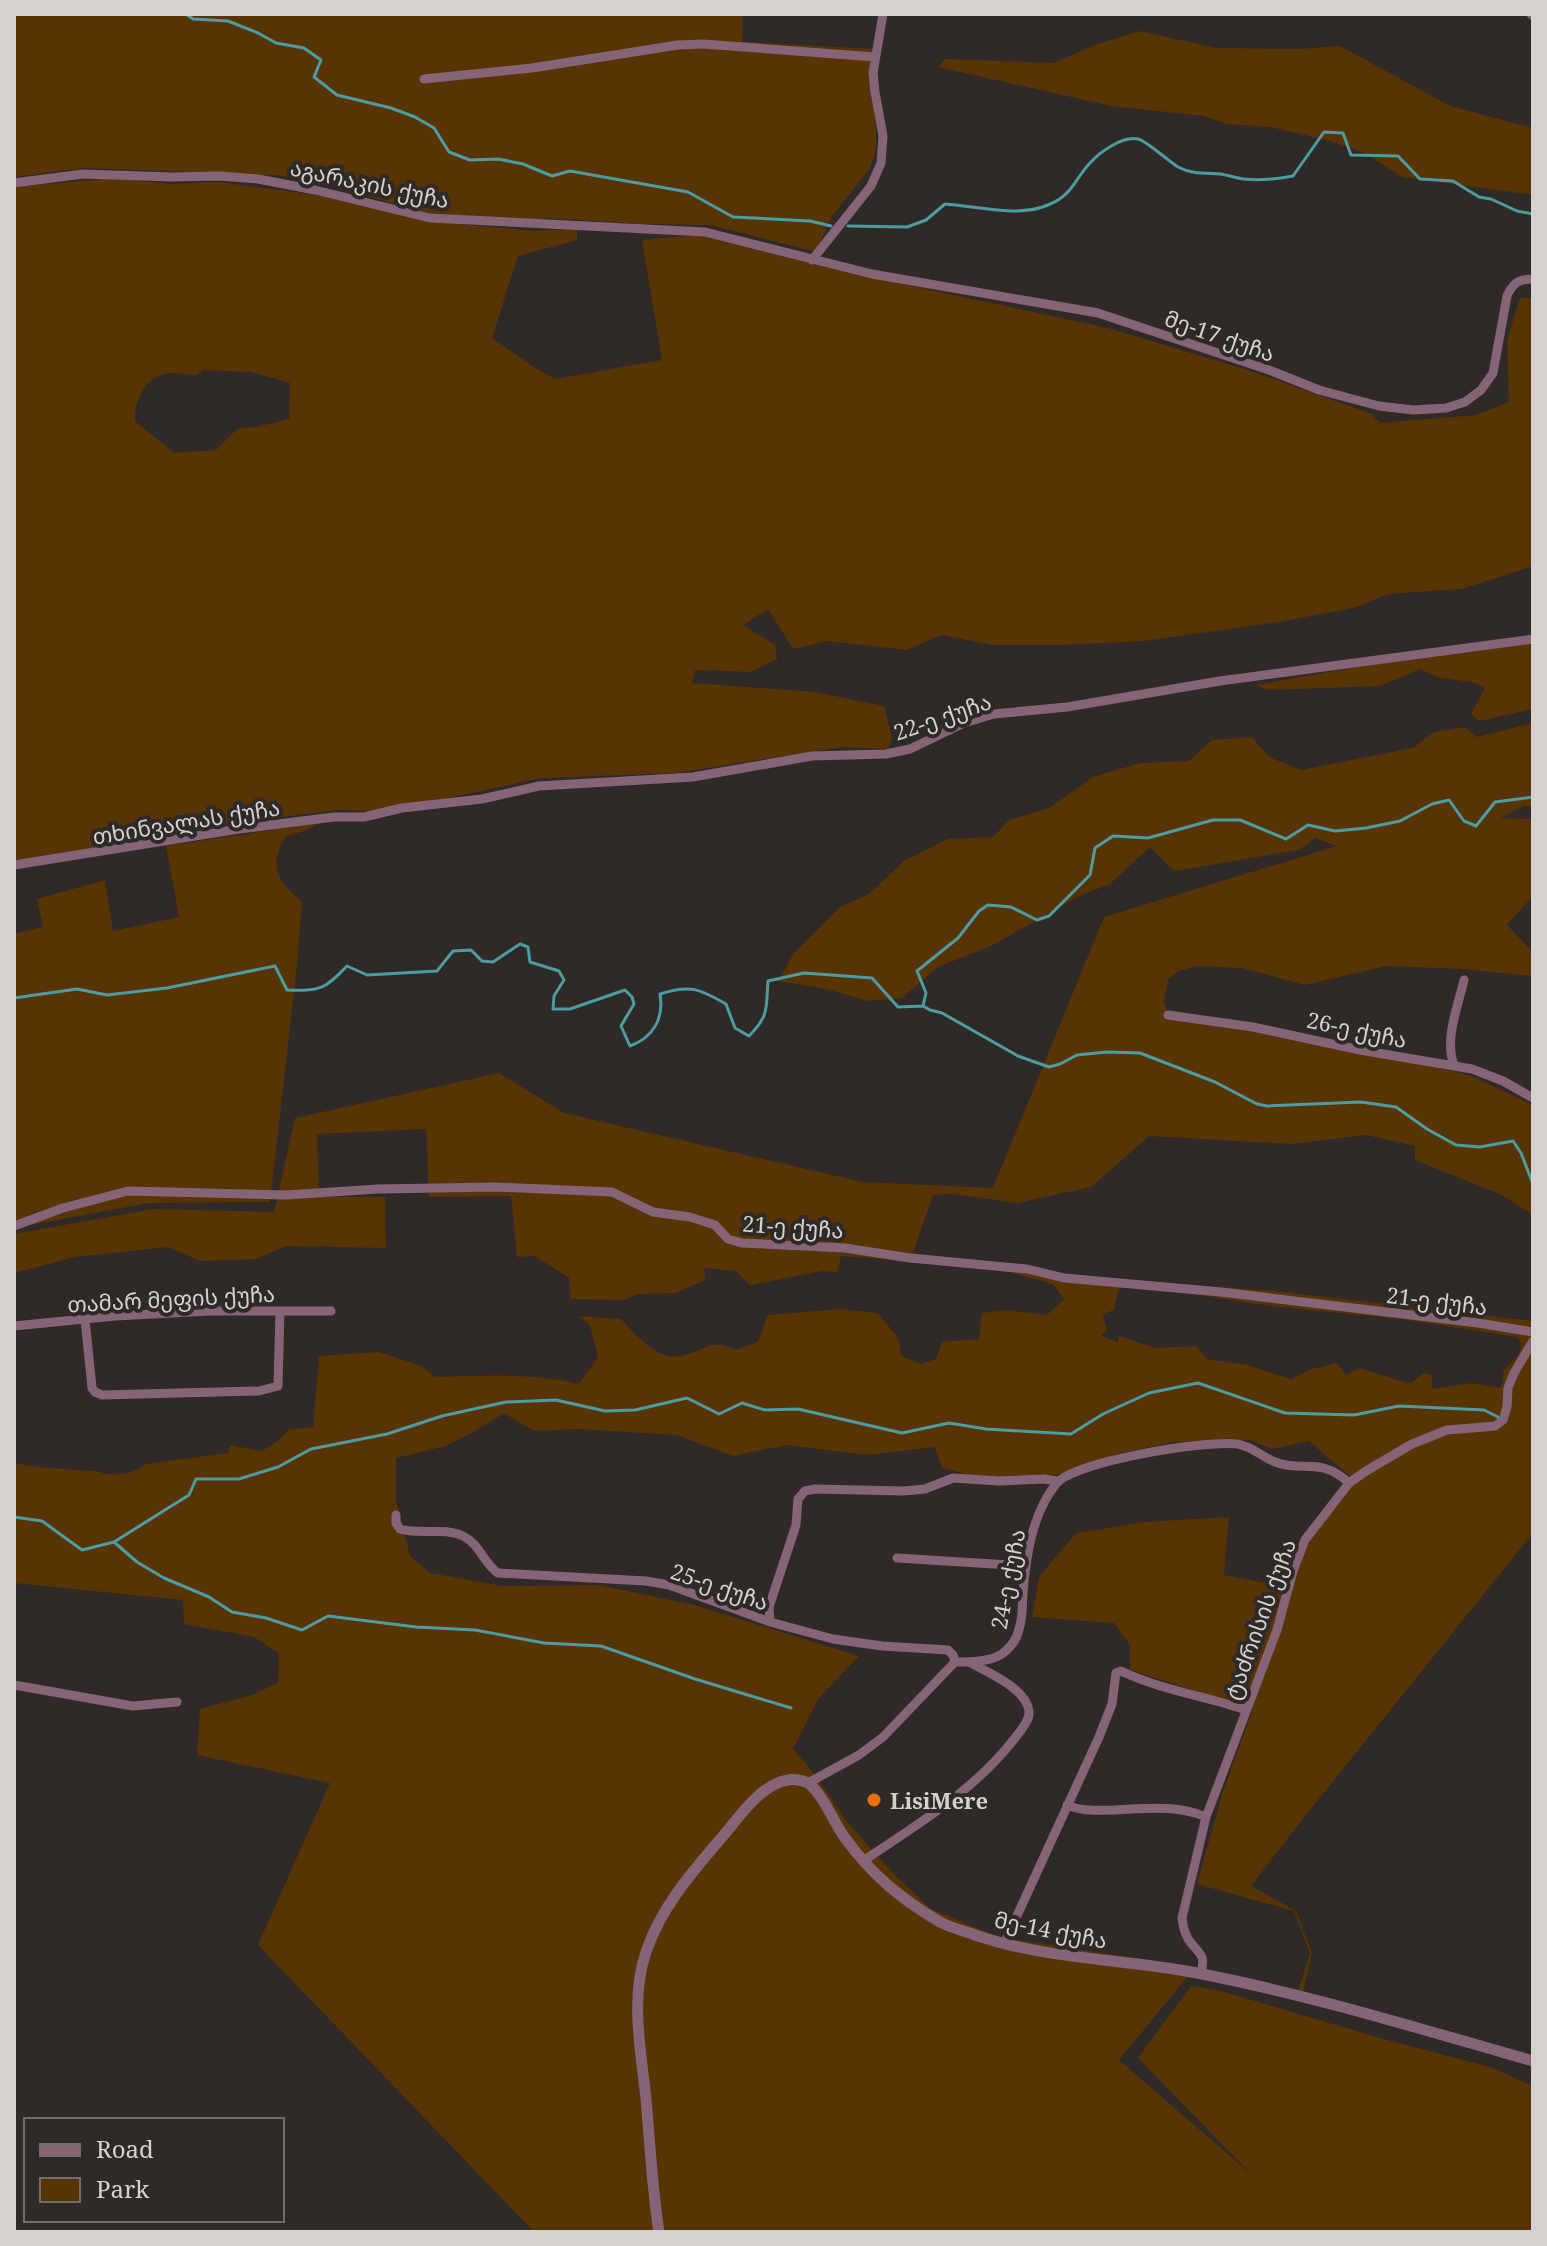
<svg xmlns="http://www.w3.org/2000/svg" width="1547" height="2246" font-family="'Noto Serif','Noto Sans Georgian',serif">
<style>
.green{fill:#583304;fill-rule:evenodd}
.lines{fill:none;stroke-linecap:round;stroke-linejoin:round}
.stream{stroke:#4d9ca2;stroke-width:3}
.minor{stroke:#866478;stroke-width:9}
.tertiary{stroke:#866478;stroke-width:11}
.food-dot{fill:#e8710a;stroke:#2f2a27;stroke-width:3}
.labels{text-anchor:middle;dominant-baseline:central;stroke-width:8;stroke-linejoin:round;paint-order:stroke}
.street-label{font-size:22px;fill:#d4d1ce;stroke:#2f2a27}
.poi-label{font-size:22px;font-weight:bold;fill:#d4d1ce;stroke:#2f2a27;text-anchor:start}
</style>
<rect width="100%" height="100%" fill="#2f2a27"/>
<!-- green -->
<path class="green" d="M14 14H743L742 42 873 49 871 74 876 128V149L870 168 832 216 816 252 710 225 643 224 546 218 536 221 429 213 300 178 274 175 85 168 14 177Z
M1139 31 1217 48 1300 49 1340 46 1450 106 1533 128V195L1402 177 1363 152 1327 140 1270 127 1226 124 1204 116 1111 106 938 67 945 59 1054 63 1095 45Z
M113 178 171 184 218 182 339 198 427 221 536 231 577 229V240L518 256 492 338 534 367 555 379 662 360 642 240 698 235 842 271 1108 328 1251 371 1372 414 1380 423 1476 415 1509 402 1507 341 1520 298H1533V566L1462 589 1388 594 1353 608 1279 622 1144 641 1061 645H993L941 635 907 650 828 641 793 649 768 609 743 625 775 645 777 659 751 672 695 670 692 683 815 692 884 706 892 738 888 749 843 747 676 773 541 778 448 798 370 811 338 810 242 822 139 842 14 861V187ZM203 370 251 372 290 383 289 419 256 427 237 429 216 450 174 453 135 421C134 403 144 379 164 374 173 371 187 375 197 375Z
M1533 642V709L1479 721 1471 714 1485 688 1476 683 1437 677 1420 669 1380 686 1267 690 1256 685 1369 665 1420 659 1452 652Z
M1533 723V807L1523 806 1501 818 1533 819V896L1507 925 1533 952 1532 976 1463 969 1386 966 1305 985 1242 968 1196 966 1177 972 1168 980 1164 1001 1169 1019 1333 1044 1469 1075 1533 1105V1215L1500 1194 1415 1160V1146L1366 1135 1292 1144 1149 1136 1091 1187 1017 1203 953 1194 933 1195 913 1253 1019 1265 1067 1276 1274 1291 1533 1321V1533L1301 1821 1251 1886 1296 1911 1312 1953 1303 1992 1193 1970 1119 2060 1252 2175 1138 2058 1191 1986 1221 1991 1387 2040 1490 2067 1533 2086V2232H534L258 1945 330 1783 197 1755 200 1709 252 1695 278 1683 279 1653 254 1637 184 1624 183 1600 14 1583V1463L47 1468 97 1471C111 1478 134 1474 146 1464L228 1453 230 1445 262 1451 278 1441 288 1430 313 1427 319 1356 379 1352 421 1366 435 1377C483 1376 532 1372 579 1384L598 1357 590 1325 578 1316 621 1319C635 1334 658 1361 680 1356 705 1352 708 1337 736 1350L758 1342 768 1315 840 1309 878 1313 899 1339 901 1356 921 1364 936 1359 942 1342 979 1339 982 1313 1007 1310 1047 1315 1064 1299 1053 1284 990 1267 841 1256 837 1272 823 1271 750 1285 736 1271 704 1268 705 1280 676 1293 637 1294 624 1300 571 1299 569 1278 535 1256 517 1257 511 1196 429 1197 426 1129 317 1134 319 1197H385L386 1248 286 1246 256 1259 200 1261 168 1247 75 1257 14 1273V1234L153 1209 274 1212 295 1118 499 1073 564 1113 863 1182 993 1188 1104 917 1337 846 1315 838 1299 850 1174 871 1150 847 1110 884 1079 896 991 946 938 967 902 998 868 1001 830 990 778 981 794 953 840 907 869 894 904 861 948 839 993 837 1009 820 1049 808 1093 777 1140 763 1189 761 1212 740 1252 737 1269 757 1301 770 1413 748 1434 732 1464 727 1477 737ZM1124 1286 1179 1292 1271 1306 1400 1319 1517 1337 1522 1344 1519 1354 1504 1370 1501 1388 1472 1383 1432 1389V1375L1424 1373 1411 1383 1404 1382 1360 1368 1346 1375 1337 1363 1312 1369 1291 1379 1247 1365 1207 1359 1196 1346 1155 1348 1119 1336 1118 1342 1101 1336 1107 1330 1103 1314 1114 1310 1118 1291ZM504 1413 534 1431 577 1429 677 1435 733 1456 786 1445 868 1455 935 1447 942 1468 994 1481 1036 1479 1065 1473 1116 1454 1175 1442 1250 1440 1272 1449 1309 1441 1351 1477 1301 1537 1281 1586 1224 1575 1229 1517 1144 1522 1076 1533 1039 1577 1032 1617 1114 1623 1130 1645V1670L1253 1709 1223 1791 1197 1884 1294 1911 1310 1954 1298 1990 1154 1961 999 1937 931 1909 894 1874 848 1823 812 1771 793 1749 818 1699 859 1656 694 1605 599 1585 503 1586 430 1573 410 1556 396 1500V1458L446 1446 475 1431Z
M319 823 305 831 286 836C267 867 278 881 302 902L297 966 270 1202 149 1203 14 1228V934L43 927 37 899 105 880 113 931 179 917 166 846Z"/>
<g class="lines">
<!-- stream -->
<path class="stream" d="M186 14 193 19 228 21 258 33 276 43 304 48 321 60 314 77 337 95 391 108 415 117 434 128 449 152 470 160 498 159 523 164 552 176 570 171 688 192 733 217 810 221 831 226
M848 226 907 227 926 220 945 204C976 206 1018 218 1048 205 1073 195 1074 180 1090 163 1100 152 1122 136 1138 139 1147 141 1168 161 1178 167 1191 174 1205 173 1220 174 1228 175 1236 178 1244 179 1260 181 1277 179 1293 176L1324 132 1343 133 1351 155 1398 156 1420 179 1453 181 1479 197 1491 199 1517 211 1533 214
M14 998 77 989 107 995 167 988 275 966 287 990C320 991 324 990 347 966L367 975 437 971 453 951 471 950 482 961 493 962 520 944 528 947 530 962 559 971 564 980 554 996 553 1009H570L625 990 632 997 634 1004 621 1026 630 1046C654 1037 664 1018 660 994 690 984 700 989 726 1004L735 1028 749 1036C769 1016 766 1009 768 981L804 973 872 978 898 1007 923 1006 926 993 917 971 958 938 979 911 988 905 1011 907 1037 920 1049 916 1090 875 1095 848 1113 836 1148 838 1213 820H1240L1286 839 1308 825 1335 831 1366 828 1400 821 1432 804 1449 800 1464 821 1476 826 1495 802 1533 797
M923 1006 930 1010 942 1013 1018 1056 1049 1067 1060 1064 1077 1055 1107 1052 1140 1053 1215 1082 1257 1104 1267 1106 1361 1102 1396 1107 1427 1129 1456 1145 1480 1147 1513 1141 1521 1153 1533 1184
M14 1517 42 1521 82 1550 114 1542 149 1520 189 1495 196 1479H239L278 1467 311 1449 387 1434 442 1416 506 1402 556 1400 605 1411 635 1410 687 1398 719 1414 742 1403 765 1410 798 1409 902 1433 949 1423 986 1429 1071 1434 1103 1414 1149 1393 1198 1383 1285 1413 1354 1415 1399 1406 1484 1410 1498 1417
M114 1542 137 1562 164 1578 209 1597 232 1612 266 1618 302 1630 328 1616 416 1627 475 1630 544 1643 601 1646 695 1679 791 1708"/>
<!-- minor -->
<path class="minor" d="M1531 14 1533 16
M424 79 532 68 678 45 703 44 875 57
M14 183 83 174 172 177 219 176 258 179 315 190 430 218 705 232 872 274 1098 313 1269 370 1319 390 1379 406 1413 410 1446 408 1465 402 1481 390 1493 373 1507 296C1513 283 1518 279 1533 279
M812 260 871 186 881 163 883 136 875 92 873 73 883 14
M14 865 239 829 334 817H364L402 808 482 799 539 786 693 777 812 756 886 754 910 749 964 723 994 714 1067 707 1220 681 1533 639
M1168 1015 1253 1027 1360 1050 1472 1069 1503 1081 1533 1098
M1454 1065C1444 1040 1458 1006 1464 980
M14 1226 63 1208 128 1191 286 1195 378 1189 494 1187 612 1192 653 1212 690 1217 715 1225 728 1239 742 1243 845 1248 910 1258 1027 1269 1064 1278 1221 1292 1478 1323 1533 1332
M85 1319 92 1388 95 1392 102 1395 259 1391 278 1386 280 1311
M14 1326 115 1316 210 1311H331
M396 1515V1523L400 1529C420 1535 444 1527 463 1536 480 1544 483 1563 498 1573L646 1581 669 1585 770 1622 833 1639 882 1646 948 1650 953 1655 955 1662
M897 1558 1026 1566
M770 1622 769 1607 796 1525 798 1499 805 1491 815 1489 903 1491 925 1489 953 1478 999 1481 1044 1479 1057 1481
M14 1685 133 1706 177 1702
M808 1783 859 1755 883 1737 955 1662C969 1662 990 1662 1002 1654 1010 1648 1017 1639 1019 1629 1023 1618 1022 1605 1023 1593 1026 1556 1032 1514 1056 1484 1074 1461 1207 1440 1237 1444 1252 1446 1262 1457 1275 1462 1303 1473 1320 1456 1349 1483
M1067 1805C1083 1812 1094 1810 1111 1810 1142 1809 1177 1804 1206 1817
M863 1861C918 1824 974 1791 1015 1738 1020 1731 1030 1721 1029 1711 1026 1688 987 1672 969 1662
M1004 1944 1099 1737 1112 1704 1116 1673 1121 1671C1161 1690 1205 1696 1246 1710
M1201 1973C1205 1956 1202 1956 1191 1943 1185 1936 1183 1927 1182 1918L1206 1817 1277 1630 1293 1571 1305 1540 1349 1483 1366 1471 1412 1444 1447 1430 1484 1427 1495 1426 1503 1420 1507 1407 1508 1388 1514 1373 1533 1341"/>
<!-- tertiary -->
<path class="tertiary" d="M659 2232C652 2188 650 2143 646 2099 641 2051 630 1999 646 1952 661 1907 693 1871 723 1836 740 1816 761 1784 788 1780 794 1779 803 1780 808 1783 823 1794 834 1823 845 1838 872 1875 901 1899 940 1922 951 1928 965 1931 978 1936 1050 1960 1128 1959 1202 1974 1314 1996 1424 2030 1533 2061"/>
</g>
<!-- markers -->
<circle class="food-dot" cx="874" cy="1800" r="8"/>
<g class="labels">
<!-- street labels -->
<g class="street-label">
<text transform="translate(370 183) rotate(12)">აგარაკის ქუჩა</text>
<text transform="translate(1220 335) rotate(19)">მე-17 ქუჩა</text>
<text transform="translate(942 716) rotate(-19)">22-ე ქუჩა</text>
<text transform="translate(186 821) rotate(-9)">თხინვალას ქუჩა</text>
<text transform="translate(1357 1029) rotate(12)">26-ე ქუჩა</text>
<text transform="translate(793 1226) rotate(4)">21-ე ქუჩა</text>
<text transform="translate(171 1298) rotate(-3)">თამარ მეფის ქუჩა</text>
<text transform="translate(1437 1300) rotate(7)">21-ე ქუჩა</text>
<text transform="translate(1007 1579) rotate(-79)">24-ე ქუჩა</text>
<text transform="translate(720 1586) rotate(19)">25-ე ქუჩა</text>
<text transform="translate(1259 1619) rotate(-70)">ტაძრისის ქუჩა</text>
<text transform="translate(1051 1929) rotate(11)">მე-14 ქუჩა</text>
</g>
<!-- poi labels -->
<g class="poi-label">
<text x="890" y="1800">LisiMere</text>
</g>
</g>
<!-- border -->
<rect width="1547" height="2246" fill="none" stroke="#d4d1ce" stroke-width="32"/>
<!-- legend -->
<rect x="24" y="2118" width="260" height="104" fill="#2f2a27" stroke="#716d6a" stroke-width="2"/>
<rect x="40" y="2144" width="40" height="12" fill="#866478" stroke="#716d6a" stroke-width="2"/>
<text x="96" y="2158" font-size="24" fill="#d4d1ce">Road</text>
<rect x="40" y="2178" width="40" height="24" fill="#583304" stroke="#716d6a" stroke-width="2"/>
<text x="96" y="2198" font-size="24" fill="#d4d1ce">Park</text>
</svg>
